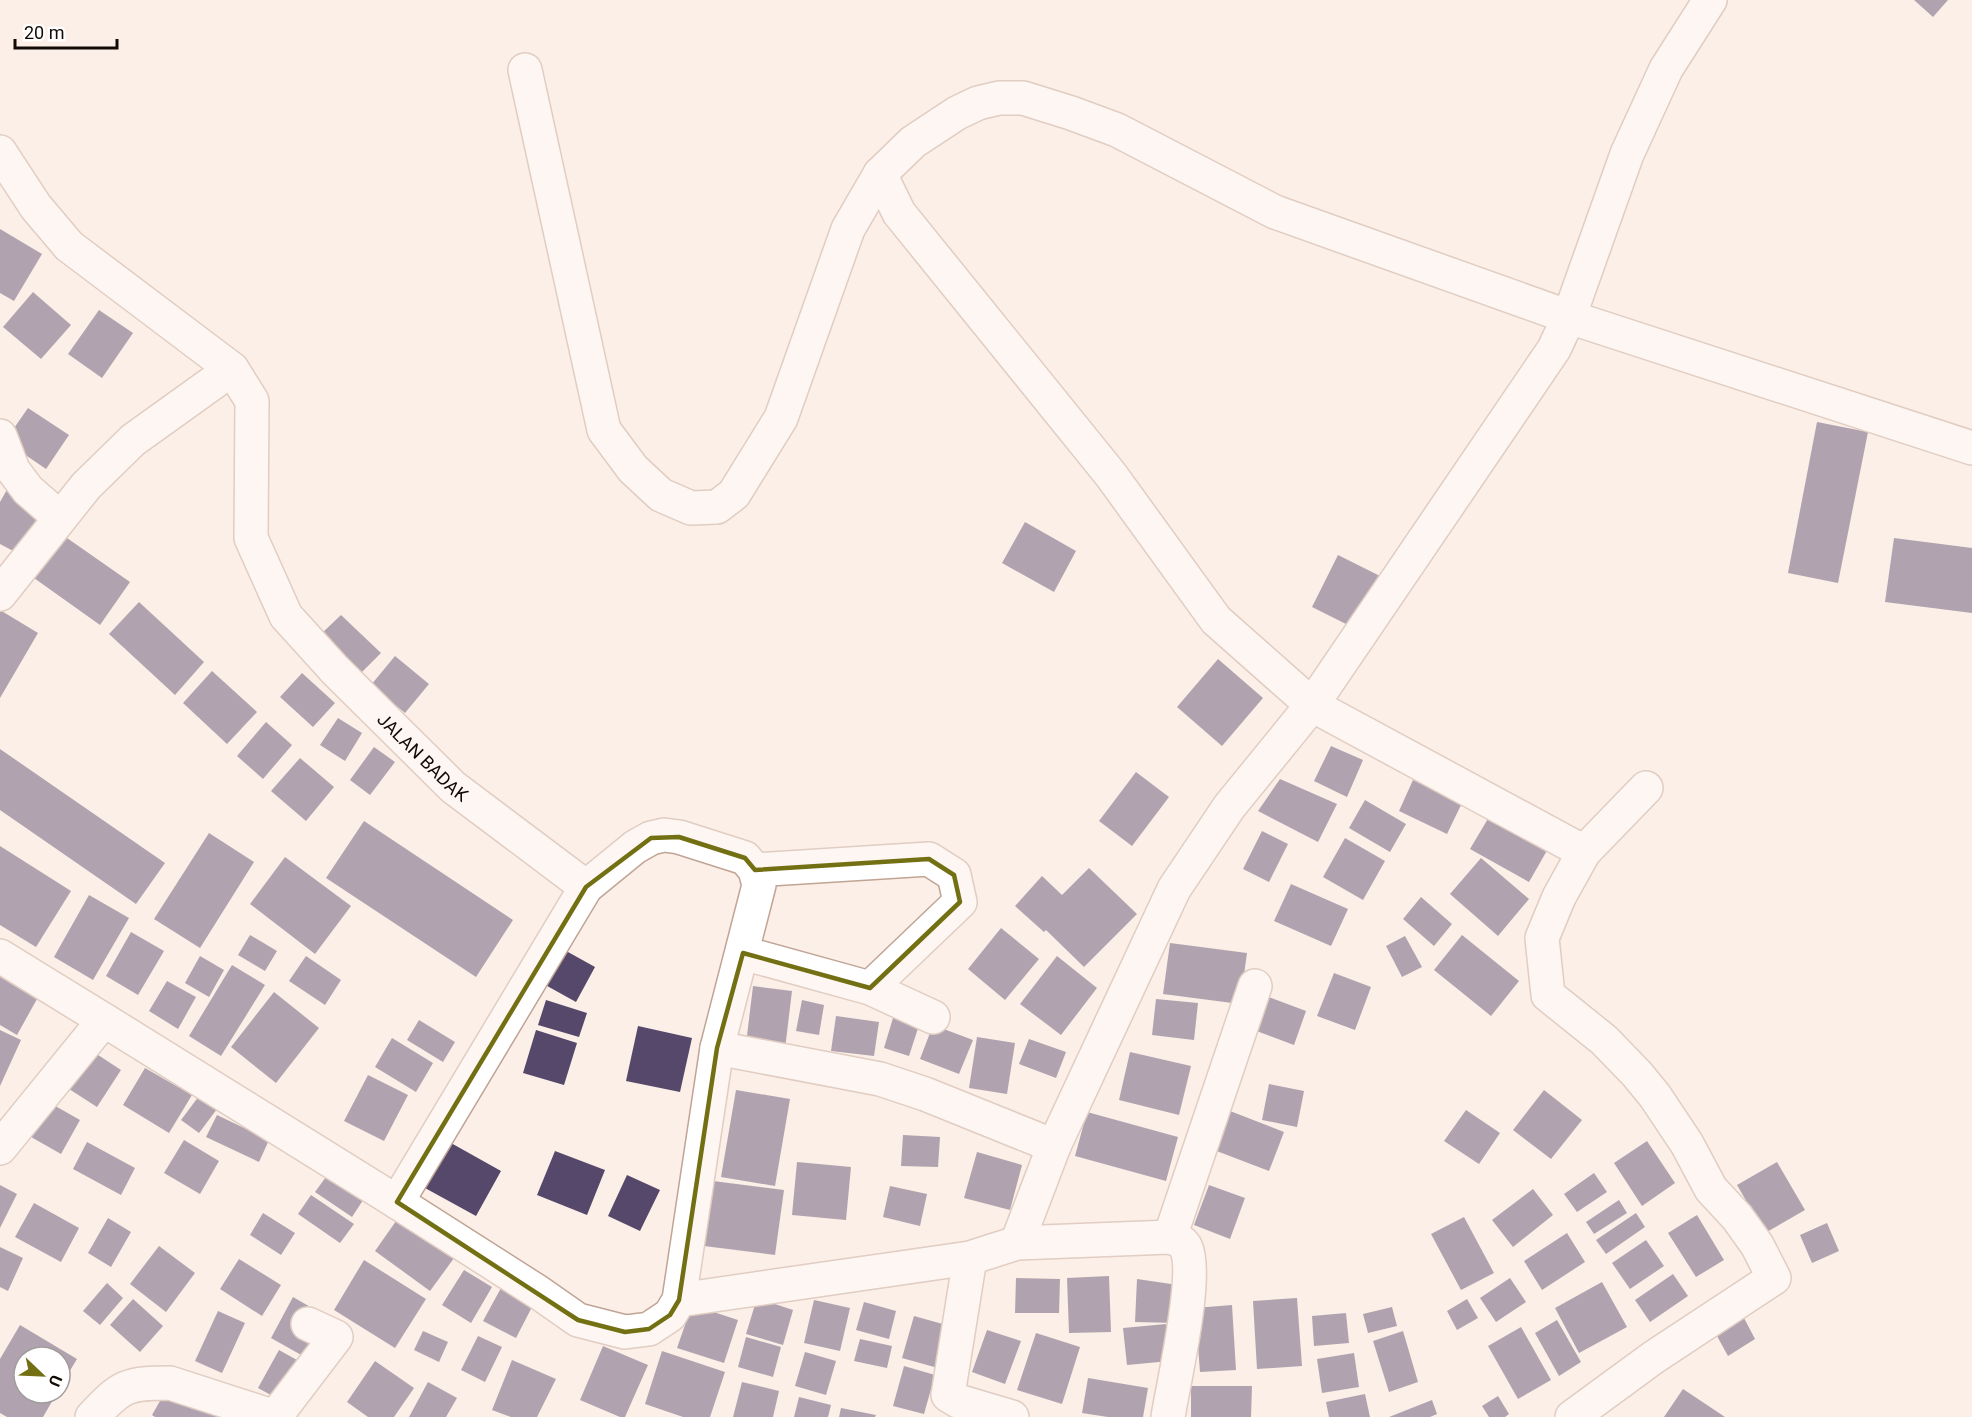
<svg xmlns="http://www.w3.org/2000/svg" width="1972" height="1417" font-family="Roboto,sans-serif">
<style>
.building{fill:#55486a}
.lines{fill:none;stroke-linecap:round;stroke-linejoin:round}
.street-casing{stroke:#c0a494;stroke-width:36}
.street{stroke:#fff;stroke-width:33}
.marked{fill:none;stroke:#737013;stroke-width:4.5;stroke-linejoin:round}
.labels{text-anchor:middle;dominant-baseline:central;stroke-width:6;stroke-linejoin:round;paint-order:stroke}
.street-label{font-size:18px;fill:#130a05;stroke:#fff}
</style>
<rect width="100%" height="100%" fill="#fbefe8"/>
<!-- building -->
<path class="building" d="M1914 0H1948L1933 17Z
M0 229 42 254 14 301 0 293Z
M33 292 71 325 41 359 3 327Z
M99 310 133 333 102 378 68 354Z
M28 408 69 435 46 469 5 441Z
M1817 422 1868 432 1838 583 1788 573Z
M9 486 44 506 17 553 0 544V502Z
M1025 522 1076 551 1054 592 1002 563Z
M57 531 130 582 100 625 27 573Z
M1894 538 1972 548V613L1885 602Z
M1338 555 1386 579 1360 631 1312 607Z
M139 602 204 662 175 695 109 634Z
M0 610 38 633 0 698Z
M341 615 381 653 361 673 321 634Z
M395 656 429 684 405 713 371 685Z
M1218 659 1263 698 1222 746 1177 707Z
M212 671 257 712 227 744 183 703Z
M302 673 335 703 313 727 280 697Z
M338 718 362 733 345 761 320 745Z
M266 722 292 745 263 779 237 756Z
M1331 746 1363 760 1347 797 1314 781Z
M374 747 395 762 370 795 350 780Z
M0 749 165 863 136 904 0 810Z
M300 758 334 787 306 821 271 791Z
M1136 772 1169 797 1132 846 1099 821Z
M1280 779 1337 804 1318 842 1258 811Z
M1413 780 1462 803 1447 834 1399 811Z
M1365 800 1406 824 1390 852 1349 828Z
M1489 817 1549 847 1529 882 1470 849Z
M364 821 513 920 476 977 326 878Z
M1262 831 1288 844 1269 882 1243 869Z
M209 833 254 862 200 948 154 919Z
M1345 838 1385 861 1363 900 1323 877Z
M0 846 71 891 36 947 0 925Z
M285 857 351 906 315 954 250 904Z
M1481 858 1529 899 1498 936 1450 894Z
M1089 868 1137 914 1084 967 1046 930 1044 932 1015 906 1042 876 1062 895Z
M1291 884 1348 909 1331 946 1274 921Z
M89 895 129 918 93 980 54 957Z
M1421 897 1452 924 1434 946 1403 919Z
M1001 928 1039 959 1005 1000 968 969Z
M131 932 164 951 138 995 106 976Z
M250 935 277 951 265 971 238 955Z
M1462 935 1519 981 1491 1016 1434 970Z
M1405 936 1422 967 1402 977 1386 946Z
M1170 943 1247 953 1240 1004 1163 994Z
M559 947 595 967 576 1002 540 982Z
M200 956 224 970 209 997 185 983Z
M306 956 341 980 325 1005 289 981Z
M1057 956 1097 988 1061 1035 1020 1004Z
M232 965 265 985 221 1056 189 1036Z
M0 967 42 990 17 1035 0 1025Z
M1334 973 1371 987 1355 1030 1317 1016Z
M167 981 196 997 178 1029 149 1011Z
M753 986 792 991 785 1049 746 1044Z
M274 992 319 1028 276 1083 231 1047Z
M1263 995 1306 1011 1294 1045 1251 1029Z
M1156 999 1198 1003 1194 1040 1152 1035Z
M546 1000 587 1013 579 1037 538 1025Z
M802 1000 824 1005 819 1035 796 1031Z
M896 1008 922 1016 909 1056 884 1048Z
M836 1016 879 1022 874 1056 831 1051Z
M419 1020 455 1042 443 1062 407 1040Z
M933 1025 973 1040 959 1074 920 1059Z
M638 1026 692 1038 680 1092 626 1081Z
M0 1030 21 1040 0 1086Z
M536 1030 577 1043 564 1085 523 1073Z
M977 1037 1015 1043 1007 1094 969 1088Z
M392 1038 433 1063 416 1092 375 1067Z
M1029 1039 1066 1052 1056 1078 1019 1064Z
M89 1049 121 1070 97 1107 66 1087Z
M1130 1052 1191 1066 1179 1115 1119 1100Z
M145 1068 192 1095 169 1133 123 1105Z
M368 1075 408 1095 384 1141 344 1121Z
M1269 1084 1304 1091 1297 1127 1262 1120Z
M205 1088 223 1101 199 1133 181 1120Z
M736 1090 790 1099 775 1186 721 1177Z
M1544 1090 1582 1120 1551 1159 1513 1130Z
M43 1099 80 1120 61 1154 24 1133Z
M1466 1110 1500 1133 1479 1164 1444 1141Z
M1230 1111 1284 1132 1269 1171 1214 1150Z
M1087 1112 1178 1137 1166 1181 1075 1156Z
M217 1115 269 1140 259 1162 206 1137Z
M903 1135 940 1137 938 1167 901 1166Z
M184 1140 219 1161 200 1194 164 1173Z
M1647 1141 1675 1183 1642 1206 1614 1163Z
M87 1142 135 1168 121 1195 73 1169Z
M451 1143 501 1171 476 1216 425 1188Z
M555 1151 605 1170 587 1215 537 1195Z
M977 1152 1022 1165 1010 1210 964 1198Z
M797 1162 851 1167 846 1220 792 1215Z
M1777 1162 1805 1210 1765 1233 1737 1185Z
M331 1170 369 1191 352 1217 315 1192Z
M1594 1173 1607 1192 1577 1212 1564 1194Z
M627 1175 660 1190 640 1231 608 1216Z
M713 1181 784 1190 775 1255 704 1246Z
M0 1185 17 1194 0 1228Z
M1209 1185 1245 1198 1230 1239 1194 1225Z
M890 1186 927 1194 920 1226 883 1217Z
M1533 1189 1553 1215 1513 1247 1492 1220Z
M311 1195 354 1224 340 1243 298 1214Z
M1619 1200 1627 1213 1594 1234 1586 1222Z
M34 1203 79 1228 61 1262 15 1237Z
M263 1213 295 1233 281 1255 250 1235Z
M1636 1213 1645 1227 1606 1254 1596 1240Z
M401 1214 457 1254 430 1291 375 1251Z
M1697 1215 1724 1260 1696 1277 1668 1233Z
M1464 1217 1494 1273 1461 1290 1431 1234Z
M108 1218 131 1232 111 1267 88 1253Z
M1827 1223 1839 1251 1812 1263 1800 1235Z
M1567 1233 1585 1262 1542 1290 1524 1261Z
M1646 1240 1664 1266 1630 1289 1612 1263Z
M159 1246 195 1273 166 1312 130 1284Z
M0 1247 23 1258 8 1291 0 1287Z
M239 1259 281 1285 262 1316 220 1289Z
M364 1260 426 1299 395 1348 334 1310Z
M464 1270 492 1287 471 1323 442 1305Z
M1673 1274 1688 1296 1650 1322 1635 1300Z
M1109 1276 1111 1332 1069 1333 1067 1278Z
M1016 1278 1060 1279 1059 1313H1015Z
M1510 1278 1526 1302 1496 1322 1480 1298Z
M1137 1279 1178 1285V1323L1135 1322Z
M1602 1282 1627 1327 1579 1353 1555 1308Z
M107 1283 123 1298 100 1325 83 1311Z
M501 1288 533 1305 516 1338 483 1321Z
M293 1297 326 1316 303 1356 271 1338Z
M757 1298 793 1310 783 1345 746 1334Z
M1297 1298 1302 1366 1257 1369 1253 1301Z
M133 1299 163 1326 140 1352 110 1325Z
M1467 1299 1478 1318 1457 1330 1447 1311Z
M814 1300 850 1308 840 1351 804 1343Z
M864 1302 896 1311 889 1339 856 1330Z
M692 1305 738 1320 724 1363 677 1348Z
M1232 1305 1236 1370 1200 1372 1195 1308Z
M1392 1307 1397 1326 1368 1333 1363 1314Z
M218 1311 245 1323 222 1373 195 1361Z
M1346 1313 1349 1343 1314 1346 1312 1316Z
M914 1316 957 1328 945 1370 902 1358Z
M1744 1318 1755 1339 1728 1356 1717 1336Z
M1557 1320 1581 1362 1559 1376 1535 1333Z
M1166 1324 1170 1361 1127 1365 1123 1328Z
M20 1325 77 1359 60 1387V1357H24V1393H57L43 1417H7L0 1413V1359Z
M1521 1327 1551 1380 1518 1399 1488 1346Z
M987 1330 1021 1341 1005 1384 972 1372Z
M423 1331 448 1342 439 1362 414 1350Z
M1403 1331 1418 1382 1389 1392 1373 1341Z
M1036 1333 1080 1347 1062 1404 1017 1390Z
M478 1336 502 1347 485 1382 461 1370Z
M746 1337 781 1347 773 1377 738 1367Z
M860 1339 892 1346 887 1368 854 1361Z
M603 1346 648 1365 625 1417H620L580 1400Z
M279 1350 313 1369 293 1407 258 1388Z
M662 1351 725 1372 710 1417H683L645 1404Z
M805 1352 836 1361 826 1395 795 1386Z
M1354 1353 1359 1387 1322 1393 1317 1359Z
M512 1360 556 1379 537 1417H511L492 1410Z
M375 1361 414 1388 394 1417H368L347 1402Z
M904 1366 935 1375 924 1414 893 1406Z
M1088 1378 1148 1388 1143 1417H1108L1082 1413Z
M428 1382 457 1398 446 1417H409Z
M742 1382 779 1391 773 1417H733Z
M1191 1386H1252L1251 1417H1191Z
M168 1387 225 1417H155L152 1415Z
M1683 1389 1725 1417H1664Z
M1365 1394 1370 1417H1329L1326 1402Z
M1498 1396 1509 1414 1505 1417H1489L1482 1406Z
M799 1397 831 1405 828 1417H794Z
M1432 1400 1437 1414 1430 1417H1389Z
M841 1408 876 1415 875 1417H839Z"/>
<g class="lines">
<defs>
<g id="street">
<path d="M525 70 604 430 633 469 661 495 691 508 717 507 734 494 781 418 848 229 880 174 913 142 957 113 978 103 999 98H1023L1071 113 1117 130 1275 212 1569 317 1972 448"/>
<path id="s1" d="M0 152 36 207 69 246 232 369 252 401 251 538 286 616 335 670 453 787 586 887 635 847 651 838 664 835 679 837 745 858 755 870 759 885 717 1048 679 1300"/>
<path d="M880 174 899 213 1111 475 1216 620 1312 705 1584 852"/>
<path d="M0 436 13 470 28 490 59 517"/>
<path d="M0 594 86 486 133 440 232 369"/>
<path d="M755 870 929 859 954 875 960 902 870 988"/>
<path d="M743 953 870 988 933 1017"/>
<path d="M0 956 104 1020 0 1148"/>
<path d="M104 1020 397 1202 538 1292 578 1320 625 1332 649 1329 670 1315 679 1300 970 1258 1017 1243 1170 1237C1176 1239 1182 1241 1185 1246 1200 1271 1173 1384 1168 1417"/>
<path d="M717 1048 880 1079 925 1094 1054 1146"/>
<path d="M397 1202 586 887"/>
<path d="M1170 1237 1255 986"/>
<path d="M1017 1243 1054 1146 1174 889 1229 807 1312 705 1554 349 1569 317 1627 154 1666 69 1710 0"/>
<path d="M970 1258 948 1395 958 1401 1012 1417"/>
<path d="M92 1417C122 1385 127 1383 170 1383L275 1417"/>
<path d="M275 1417 336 1337 308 1324"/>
<path d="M1572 1417 1654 1357 1774 1278 1757 1245 1737 1217 1711 1189 1687 1144 1655 1096 1637 1074 1604 1040 1548 995 1542 938 1559 897 1584 852 1646 788"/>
</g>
</defs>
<!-- street casing -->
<use href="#street" class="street-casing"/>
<!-- street -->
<use href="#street" class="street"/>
</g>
<!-- marked area -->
<path d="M0 0H1972V1417H0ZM679 837 745 858 755 870 929 859 954 875 960 902 870 988 743 953 717 1048 679 1300 670 1315 649 1329 625 1332 578 1320 397 1202 586 887 651 838Z" fill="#fbefe8" fill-opacity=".55" fill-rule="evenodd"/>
<path class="marked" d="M679 837 745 858 755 870 929 859 954 875 960 902 870 988 743 953 717 1048 679 1300 670 1315 649 1329 625 1332 578 1320 397 1202 586 887 651 838Z"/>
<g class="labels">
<!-- street labels -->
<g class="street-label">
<text stroke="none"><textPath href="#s1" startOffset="778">JALAN BADAK</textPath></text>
</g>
</g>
<!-- north arrow -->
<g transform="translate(42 1375) rotate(113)"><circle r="28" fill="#ffffff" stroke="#a19d9b" stroke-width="1.5"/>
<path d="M0-4.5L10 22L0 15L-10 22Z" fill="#737013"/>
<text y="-9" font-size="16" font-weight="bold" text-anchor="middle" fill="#130a05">U</text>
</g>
<!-- scale -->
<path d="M15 39v9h102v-9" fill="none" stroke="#130a05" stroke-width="3"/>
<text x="24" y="39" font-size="18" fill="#130a05" stroke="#ffffff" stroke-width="4.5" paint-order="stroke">20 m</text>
</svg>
